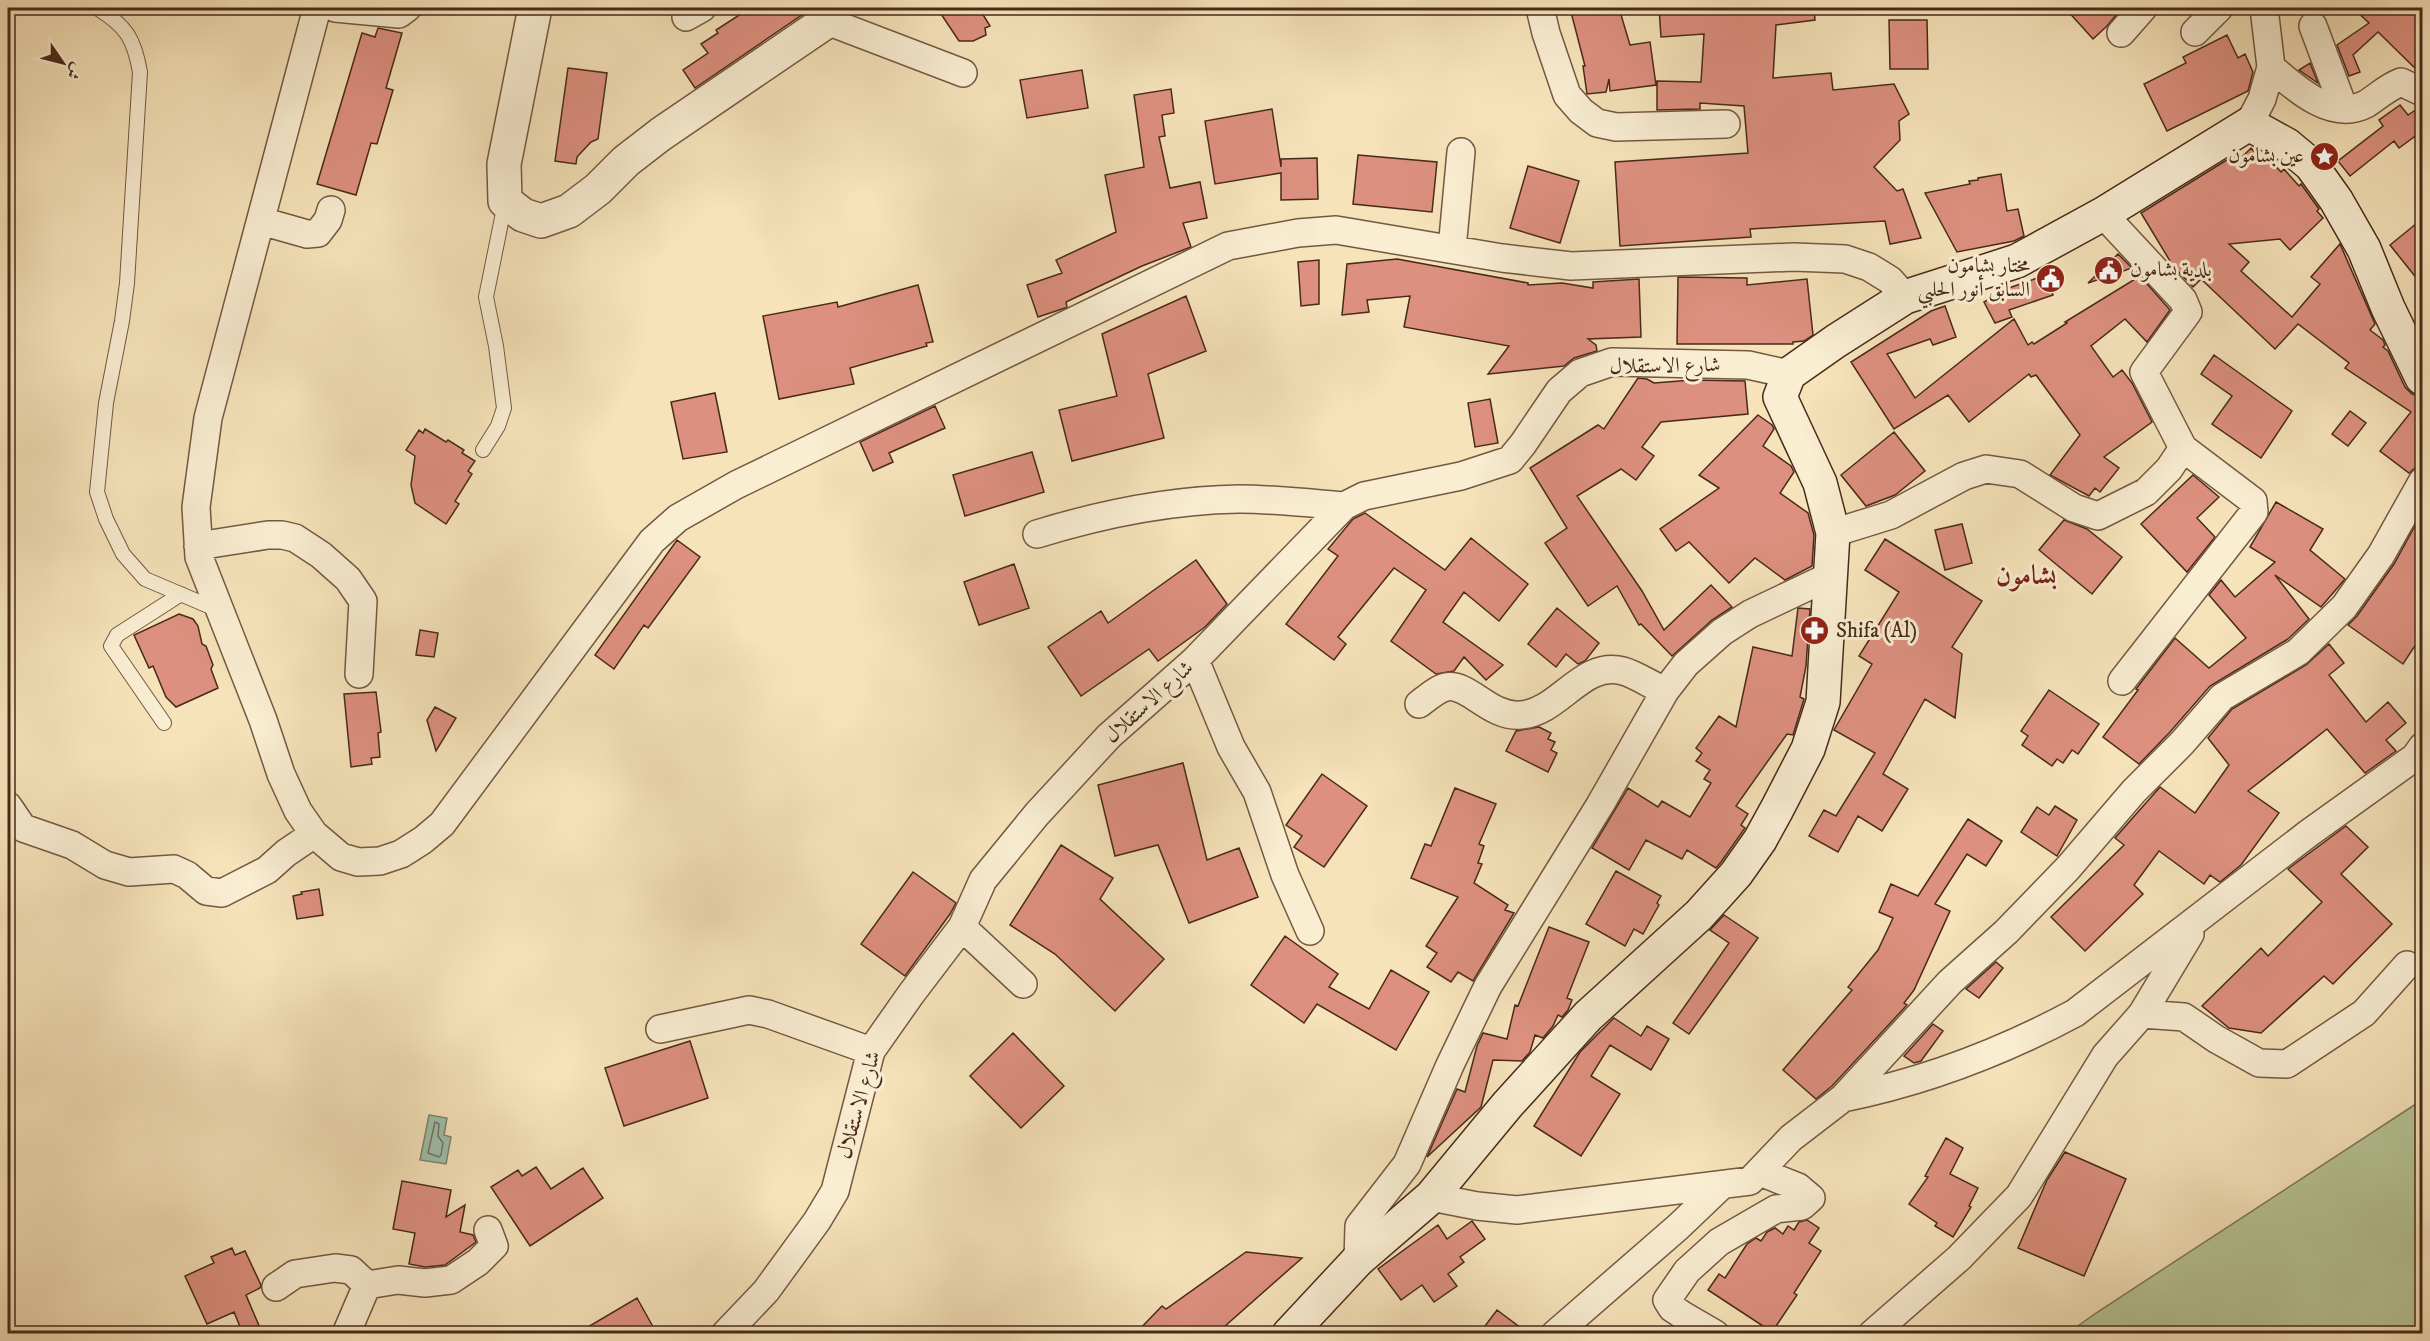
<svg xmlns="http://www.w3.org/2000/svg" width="2430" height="1341" font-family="'IM FELL DW Pica',Amiri,serif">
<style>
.green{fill:#b6c595;stroke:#7f7858;stroke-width:1.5}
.water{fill:#9ebfaa;stroke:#7c8370;stroke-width:1.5}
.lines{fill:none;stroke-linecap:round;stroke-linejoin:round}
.shore{stroke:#737462;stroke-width:1.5}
.building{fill:#dd907f;stroke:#482a1a;stroke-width:1.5}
.service-casing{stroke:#745842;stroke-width:16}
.minor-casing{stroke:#745842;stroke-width:30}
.tertiary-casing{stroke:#745842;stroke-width:36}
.secondary-casing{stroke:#482a1a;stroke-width:36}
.service{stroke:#f9edd2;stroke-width:14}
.minor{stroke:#f9edd2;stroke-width:27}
.tertiary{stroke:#f9edd2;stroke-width:33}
.secondary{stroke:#f9edd2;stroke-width:33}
.labels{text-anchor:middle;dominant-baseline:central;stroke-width:6;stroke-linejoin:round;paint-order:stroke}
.poi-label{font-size:21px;fill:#482a1a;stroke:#f9edd2;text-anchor:end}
.street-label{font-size:21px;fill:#482a1a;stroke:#f9edd2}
.district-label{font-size:27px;font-weight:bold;fill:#7a1f14;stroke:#f9edd2}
</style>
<rect width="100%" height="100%" fill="#f6e3ba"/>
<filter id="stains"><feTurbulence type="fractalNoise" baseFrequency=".00333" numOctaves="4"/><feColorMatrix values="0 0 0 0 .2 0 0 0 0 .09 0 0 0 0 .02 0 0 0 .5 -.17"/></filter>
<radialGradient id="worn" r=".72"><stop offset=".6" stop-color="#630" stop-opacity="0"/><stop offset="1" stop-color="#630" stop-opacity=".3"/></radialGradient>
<!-- green -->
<path class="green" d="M2422 1100V1333H2068L2096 1313Z"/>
<!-- water -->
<path class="water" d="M429 1115 447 1118 444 1135 451 1137 446 1164 420 1160Z"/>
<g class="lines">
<!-- shore -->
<path class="shore" d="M435 1122 439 1124 438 1136 443 1143 441 1155 439 1157 428 1153Z"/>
</g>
<!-- building -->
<path class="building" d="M750 8H812L695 88 683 70 708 53 701 44 718 33 716 30Z
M937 8H979L990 26 985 28 986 35 973 41H959Z
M1586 8H1619L1630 45 1650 42 1656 85 1610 91 1609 79 1606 92 1587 94 1583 66H1585L1571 12Z
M1659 8H1814L1815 20 1776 25 1773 78 1831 73 1833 90 1894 84 1909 114 1899 121 1900 140 1874 167 1897 191 1903 189 1921 238 1890 244 1885 221 1750 229 1751 237 1620 246 1615 162 1748 153 1744 106 1700 103V109L1657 110V81L1701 82 1704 34 1661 37Z
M2065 8H2122L2107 26 2093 39Z
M2353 8H2422V75L2378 32 2353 55 2360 72 2349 76 2337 45 2369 23Z
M1889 20H1927L1928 69H1890Z
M378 28 402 33 386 88 393 90 377 144 371 143 356 195 317 184 362 33 375 37Z
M2227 35 2238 58 2245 54 2253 72 2248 91 2167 131 2144 84 2186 63 2183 57Z
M2310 63 2318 83 2299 70Z
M568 68 607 73 598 139 591 142 577 157 576 164 555 161Z
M1082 70 1088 108 1027 118 1020 80Z
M1171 89 1174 113 1162 115 1165 136 1159 137 1170 188 1200 182 1207 218 1183 223 1191 247 1142 266 1066 302 1067 307 1065 308 1038 317 1027 285 1062 273 1056 260 1116 232 1105 175 1144 167 1134 95Z
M2400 105 2408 115 2420 107 2422 108V131L2399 148 2394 141 2350 176 2338 161 2383 126 2379 120Z
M1272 109 1281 167V159L1317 158 1318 199 1281 200V173L1215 184 1205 121Z
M2251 148 2264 163 2269 159 2281 172 2284 169 2299 186 2301 184 2319 209 2317 211 2323 218 2290 250 2280 239 2229 244 2249 262 2241 271 2292 317 2320 284 2311 277 2340 244 2375 324 2370 330 2383 340 2385 345 2383 347 2388 351 2405 387 2412 394 2422 396V466L2415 468 2409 473 2380 451 2411 412 2345 368 2349 363 2298 324 2275 349 2201 279 2193 287 2173 266 2141 213 2238 153 2242 157Z
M1358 155 1437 162 1432 212 1353 204Z
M1528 166 1579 181 1560 243 1510 228Z
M2001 174 2007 211 2018 209 2024 236 2014 241 1957 252 1925 193 1970 184 1969 181 1978 180V178Z
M2422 219V285L2390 245Z
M2118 254 2132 268 2088 283Z
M1397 259 1528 283V285L1562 283 1593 288V282L1639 279 1641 337 1588 339 1596 345 1597 351 1574 358 1564 366 1488 374 1509 346 1404 327 1410 296 1367 300 1369 312 1342 315 1347 264Z
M1319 260V304L1301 306 1298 262Z
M2046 275 2053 295 2009 310 2012 317 1995 323 1984 302 2006 289Z
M2140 276 2170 310 2147 342 2125 319 2091 346 2113 377 2122 370 2132 383 2152 422 2104 457 2119 468 2100 492 2095 488 2089 496 2050 475 2080 435 2036 375 2031 377 2029 374 1969 422 1948 395 1894 429 1851 362 1931 311 1945 306 1956 337 1933 345 1930 339 1887 354 1915 398 2014 319 2028 345 2032 342 2034 344 2067 323 2065 322Z
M1678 277 1747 278V285L1807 279 1813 335 1804 341 1793 342V344H1677Z
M918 285 933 342 926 343 927 346 850 368 854 384 779 399 763 316 837 302 838 307Z
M1186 296 1206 351 1148 374 1164 438 1072 461 1059 410 1117 396 1102 334Z
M2214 355 2292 411 2261 458 2212 424 2232 396 2201 374Z
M1638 378 1647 379 1654 383 1692 380 1745 381 1748 414 1661 422 1642 447 1654 456 1636 480 1621 469 1577 496 1642 591 1664 630 1711 585 1732 607 1712 620 1672 656 1641 624 1639 625 1617 586 1588 606 1545 543 1567 528 1530 468 1598 425 1604 429Z
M715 393 727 452 683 459 671 402Z
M1490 399 1498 443 1475 447 1468 403Z
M935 406 945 428 889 453 893 462 873 471 860 442Z
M2350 411 2366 423 2348 446 2332 434Z
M1758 415 1772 425 1774 429 1763 446 1791 466 1794 472 1780 493 1808 513 1814 535 1812 566 1785 580 1755 558 1729 583 1689 542 1676 551 1660 529 1719 488 1699 475Z
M425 429 446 442 448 440 464 450 462 453 475 461 468 471 472 474 455 501 459 504 446 524 415 503 411 485 415 456 406 450 419 430 423 433Z
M1894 432 1925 471 1895 495 1866 506 1841 475Z
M1032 452 1044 492 965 516 953 475Z
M2193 475 2219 497 2197 518 2215 537 2187 572 2141 524Z
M2276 502 2323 529 2310 550 2345 579 2321 607 2275 575 2309 619 2288 639 2210 686 2170 732 2139 764 2103 737 2138 690 2136 689 2175 638 2209 668 2246 638 2209 595 2221 580 2235 597 2275 562 2250 547Z
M1365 513 1445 570 1471 538 1528 584 1499 621 1464 592 1443 622 1503 665 1486 680 1464 657 1454 671 1436 674 1391 641 1426 590 1394 568 1338 637 1346 644 1334 660 1286 624 1338 556 1328 549 1353 519Z
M2422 513V635L2403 664 2348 625 2357 616 2394 564Z
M2064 520 2087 529 2122 557 2092 594 2039 550Z
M1962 524 1972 563 1945 570 1935 530Z
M1885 539 1982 601 1952 647 1962 654 1955 718 1925 699 1883 774 1908 789 1882 831 1858 816 1838 852 1809 836 1824 810 1836 816 1875 753 1834 730 1872 664 1859 656 1899 592 1865 570Z
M677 540 700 557 648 628 644 625 614 669 595 655Z
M1196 560 1227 604 1205 627 1158 661 1149 649 1081 696 1048 647 1101 611 1108 623Z
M1014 564 1029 608 979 625 964 582Z
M1557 608 1599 643 1585 661 1578 664 1566 654 1556 667 1528 644Z
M1798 608 1810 609 1806 666 1800 697 1804 699 1793 735 1787 734 1736 806 1748 814 1741 825 1745 828 1721 862 1716 868 1687 850 1682 859 1646 840 1629 870 1592 848 1628 788 1658 807 1662 801 1690 817 1711 783 1704 779 1710 770 1696 761 1702 753 1696 748 1719 716 1736 727 1753 647 1792 656Z
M179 614 193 619 198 626 202 644 206 646 213 665 211 669 218 688 176 707 166 697 153 666 149 668 134 635Z
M420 630 438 633 434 657 416 655Z
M2329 644 2344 663 2329 675 2366 722 2388 702 2406 723 2386 740 2396 751 2365 773 2327 729 2248 791 2279 813 2241 865 2220 882 2210 875 2204 884 2159 851 2134 885 2143 894 2085 951 2051 917 2124 845 2115 838 2160 787 2195 813 2229 765 2208 738 2232 709 2306 665Z
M2049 690 2099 724 2078 754 2072 750 2063 763 2057 759 2052 766 2022 745 2028 736 2021 731Z
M376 692 381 732 378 733 380 757 371 758 372 764 351 767 344 694Z
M435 707 456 718 436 751 427 720Z
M1539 727 1551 733 1548 739 1555 742 1551 750 1557 753 1548 772 1506 751 1516 731Z
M1183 763 1207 860 1239 848 1258 897 1189 923 1158 845 1115 856 1098 785Z
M1322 774 1367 806 1324 867 1294 847 1302 836 1286 825Z
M1455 788 1496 804 1479 844 1484 846 1478 863 1482 864 1474 883 1508 905 1505 910 1514 913 1473 981 1458 972 1451 982 1427 967 1437 953 1426 946 1458 897 1411 878 1425 844 1431 846Z
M2055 806 2077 820 2057 856 2021 832 2037 807 2049 815Z
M1968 819 2002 841 1986 866 1967 854 1935 904 1950 911 1914 990 1904 1003 1907 1005 1832 1086 1816 1099 1783 1070 1852 990 1848 987 1878 950 1893 918 1879 912 1891 884 1918 896Z
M2346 826 2368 847 2341 874 2392 924 2333 984 2324 976 2261 1033 2229 1028 2202 1006 2261 948 2268 956 2322 902 2288 869Z
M1061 845 1113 878 1100 899 1164 959 1115 1011 1055 954 1010 925Z
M1616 871 1661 896 1657 903 1659 905 1643 934 1634 929 1625 946 1586 924Z
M913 872 956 903 950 914 905 976 861 944Z
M319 889 323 915 297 919 293 896 302 894 301 892Z
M1724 915 1758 938 1689 1034 1673 1023 1729 943 1710 930Z
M1549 927 1589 942 1567 998 1572 1000 1568 1010 1562 1017 1558 1015 1553 1026 1543 1038 1535 1035 1530 1052 1522 1061 1493 1060 1481 1107 1427 1157 1457 1089 1465 1092 1477 1046 1483 1033 1507 1039 1515 1005 1518 1006Z
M1285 936 1338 974 1329 987 1369 1009 1391 970 1429 992 1396 1050 1317 1004 1304 1023 1251 985Z
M1996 962 2003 968 1979 998 1966 989Z
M1614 1018 1641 1036 1647 1026 1669 1039 1651 1070 1610 1045 1591 1076 1620 1094 1581 1156 1534 1126 1580 1052Z
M1933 1024 1943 1031 1921 1061 1914 1063 1904 1056Z
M1013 1033 1064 1086 1021 1128 970 1076Z
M690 1041 708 1098 624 1126 605 1068Z
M1946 1138 1963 1148 1950 1174 1978 1188 1969 1206 1971 1207 1953 1237 1935 1226 1937 1223 1909 1204 1928 1177 1925 1176Z
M2065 1152 2126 1179 2084 1276 2018 1248 2047 1180Z
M536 1167 551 1189 583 1168 603 1198 530 1246 491 1187 518 1170 522 1176Z
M402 1181 451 1190 446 1217 465 1205 460 1232 473 1235 476 1242 445 1265 425 1267 409 1264 415 1233 393 1229Z
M1807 1220 1819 1228 1809 1243 1821 1251 1794 1293 1797 1295 1772 1332 1708 1290 1719 1274 1725 1278 1747 1244 1756 1238 1761 1241 1767 1232 1775 1228 1783 1234 1788 1226 1794 1230 1799 1222Z
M1472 1221 1485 1239 1460 1257 1464 1262 1448 1274 1457 1286 1434 1302 1422 1285 1401 1300 1378 1269 1438 1225 1447 1239Z
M232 1248 235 1255 245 1251 261 1285 260 1288 246 1295 260 1328 247 1334H243L234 1312 207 1324 185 1276 214 1263 211 1257Z
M1246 1252 1302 1258 1216 1334H1135L1162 1306 1166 1309Z
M637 1298 657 1334H576Z
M1497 1310 1529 1334H1479Z"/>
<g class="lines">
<defs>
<path id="service" d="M97 8C126 26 134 38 140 72L127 283 122 321 106 403 97 492 106 519 123 554 145 579 218 610
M483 450 498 426 504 408 496 346 486 297 505 203
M164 723 111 646 117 635 181 594"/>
<path id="minor" d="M317 8 208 418 196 507 199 557 263 720 281 774 298 811 314 834 341 857 358 862 380 861 401 854 423 840 442 824 652 541 678 518 736 485 1228 246 1298 233 1336 230 1502 258 1571 266 1794 257 1845 259 1869 267 1890 280 1905 297
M335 8 399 14 407 8
M1540 8 1546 33 1567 95 1581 111 1597 123 1616 127 1726 124
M686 17 702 8
M827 21 963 73
M2313 26 2344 109
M2195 32 2219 8
M2121 33 2143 8
M2271 67C2295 88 2332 122 2366 104 2379 96 2386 88 2401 82L2422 92
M2249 124 2262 99 2271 67 2264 8
M261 221 307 234 318 233 328 220 331 210
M1452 249 1461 152
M1833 533 1891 515 1964 476 1986 469 2020 474 2074 508 2098 516 2146 492 2169 469 2183 448 2144 372 2188 312 2183 300 2103 214
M1037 534C1102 514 1170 500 1239 499 1274 499 1309 503 1344 506
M198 546 268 535H282L295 538 321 555 348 579 363 601 359 674
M1195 660 1231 747 1257 792 1285 875 1310 931
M2122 681 2254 512 2253 501 2183 448
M1419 704C1427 698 1437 689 1446 687 1468 682 1490 718 1521 715 1560 712 1582 660 1623 671 1637 675 1651 685 1665 691
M8 806 23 828 72 845 105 865 129 872 174 869 187 875 206 891 222 893 267 870 286 853 314 834
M962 927 1023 984
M2142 1014 2184 1017 2216 1039 2259 1063 2287 1064 2364 1013 2407 965
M660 1029 749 1010 768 1014 871 1051
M1843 1098C1923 1082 2002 1052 2075 1013L2309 833 2415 757 2422 747
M1431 1197 1477 1206 1517 1210 1750 1181 1791 1138 1843 1098 1950 982 2006 932 2068 868 2134 791 2182 743 2222 697 2298 652 2344 607 2381 555 2422 482
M1358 1260 1359 1226 1407 1164 1450 1065 1488 986 1600 805 1665 691 1686 664 1722 632 1750 614 1830 576
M276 1287 295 1274 335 1268 351 1270 367 1285
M346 1334 367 1285 398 1280 425 1283 451 1280 478 1262 494 1246 488 1230
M725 1334 766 1291 817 1221 835 1191 871 1051 911 994 962 927 983 880 1037 814 1109 736 1195 660 1344 506 1364 496 1461 476 1510 460 1523 444 1559 391 1580 373 1612 362 1748 365 1789 374
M1555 1334 1678 1227 1720 1187
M1715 1334 1684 1316 1672 1308 1667 1300 1687 1271 1719 1242 1776 1209 1802 1206 1811 1198 1798 1187 1760 1172
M1872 1334 1959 1258 2019 1196 2105 1056 2142 1014 2190 934"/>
<path id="tertiary" d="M535 8 504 164 505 201 523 215 541 221 569 211 598 189 626 161 661 134 827 21 832 8"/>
<path id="secondary" d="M1289 1334 1358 1260 1431 1197 1508 1104 1588 1016 1699 915 1736 874 1760 840 1777 809 1808 749 1823 702 1833 533 1820 483 1780 397 1789 374 1836 341 1905 297 2017 261 2103 214 2249 124 2287 145 2311 165 2336 200 2364 249 2388 308 2422 378"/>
</defs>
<!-- service casing -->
<use href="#service" class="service-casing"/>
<!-- minor casing -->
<use href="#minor" class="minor-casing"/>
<!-- tertiary casing -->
<use href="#tertiary" class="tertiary-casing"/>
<!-- secondary casing -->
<use href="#secondary" class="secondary-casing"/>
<!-- service -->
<use href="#service" class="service"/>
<!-- minor -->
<use href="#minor" class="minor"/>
<!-- tertiary -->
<use href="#tertiary" class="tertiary"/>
<!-- secondary -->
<use href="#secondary" class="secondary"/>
</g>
<!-- icons -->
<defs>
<symbol id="sight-disc" viewBox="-11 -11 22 22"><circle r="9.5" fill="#8f2418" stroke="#f9edd2"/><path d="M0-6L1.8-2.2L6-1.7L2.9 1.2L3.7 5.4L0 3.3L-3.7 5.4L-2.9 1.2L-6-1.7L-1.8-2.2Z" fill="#fff"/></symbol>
<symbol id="civic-disc" viewBox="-11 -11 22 22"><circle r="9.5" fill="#8f2418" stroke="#f9edd2"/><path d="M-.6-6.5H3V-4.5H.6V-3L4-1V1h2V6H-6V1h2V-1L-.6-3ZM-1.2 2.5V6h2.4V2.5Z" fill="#fff"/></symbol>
<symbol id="pharmacy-disc" viewBox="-11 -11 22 22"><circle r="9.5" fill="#8f2418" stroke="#f9edd2"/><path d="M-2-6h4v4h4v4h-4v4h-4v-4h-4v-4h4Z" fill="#fff"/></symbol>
</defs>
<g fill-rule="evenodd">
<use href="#sight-disc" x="2308" y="140" width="33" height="33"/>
<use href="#civic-disc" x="2092" y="254" width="33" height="33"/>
<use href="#civic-disc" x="2034" y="262" width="33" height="33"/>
<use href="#pharmacy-disc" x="1798" y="614" width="33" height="33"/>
</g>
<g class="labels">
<!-- poi labels -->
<g class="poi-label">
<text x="2304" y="156">عين بشامون</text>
<text x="2030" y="266">مختار بشامون<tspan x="2030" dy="24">السابق أنور الحلبي</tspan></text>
<text x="2130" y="270" text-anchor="start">بلدية بشامون</text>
<text x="1836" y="631" text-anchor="start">Shifa (Al)</text>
</g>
<!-- street labels -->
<g class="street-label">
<text transform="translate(1665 366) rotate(-1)">شارع الاستقلال</text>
<text transform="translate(1149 702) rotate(-42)">شارع الاستقلال</text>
<text transform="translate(859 1105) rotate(-74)">شارع الاستقلال</text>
</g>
<!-- district labels -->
<g class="district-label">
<text x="2026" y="576">بشامون</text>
</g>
</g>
<!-- margin -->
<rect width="2430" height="1341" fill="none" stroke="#f6e3ba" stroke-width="30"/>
<rect x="9" y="9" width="2412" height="1323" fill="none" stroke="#482a1a" stroke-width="3"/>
<rect x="15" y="15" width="2400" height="1311" fill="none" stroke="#482a1a" stroke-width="1.5"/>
<!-- north arrow -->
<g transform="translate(63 63) rotate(125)" stroke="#f9edd2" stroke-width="4.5" paint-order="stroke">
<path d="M0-4.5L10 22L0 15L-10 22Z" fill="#482a1a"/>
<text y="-9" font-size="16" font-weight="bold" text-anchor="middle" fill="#482a1a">ش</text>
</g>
<rect width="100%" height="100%" filter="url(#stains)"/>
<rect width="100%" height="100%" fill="url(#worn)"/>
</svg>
